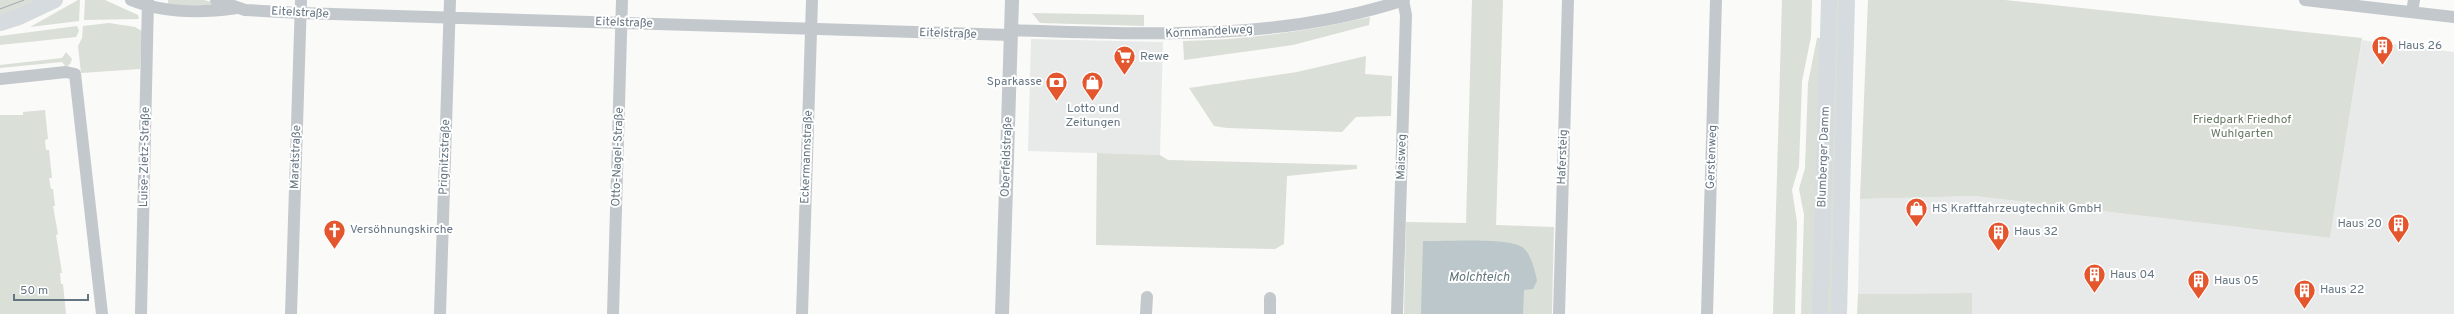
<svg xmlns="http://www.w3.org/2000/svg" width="2454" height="314" font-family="Overpass,sans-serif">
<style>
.built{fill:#e8e9e9}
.green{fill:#dadfd7}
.water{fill:#bbc7cb}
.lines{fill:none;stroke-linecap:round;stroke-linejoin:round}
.minor{stroke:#c3c8cc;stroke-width:12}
.tertiary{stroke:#c3c8cc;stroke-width:14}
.secondary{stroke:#d6dbdf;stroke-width:16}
.tram{stroke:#a2aab0;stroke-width:1}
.labels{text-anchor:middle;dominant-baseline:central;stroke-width:4;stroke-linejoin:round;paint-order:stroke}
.street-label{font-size:12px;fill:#657683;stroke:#fff}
.poi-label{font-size:12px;fill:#657683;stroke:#fff;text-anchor:start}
.park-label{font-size:12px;fill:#687a64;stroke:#fff}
.water-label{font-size:13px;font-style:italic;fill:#60757c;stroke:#fff}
</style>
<rect width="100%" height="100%" fill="#fafaf8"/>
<!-- built -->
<path class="built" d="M1031 39 1163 42 1160 155 1028 151Z
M2362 40 2454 52V314H1972V293L1858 294 1860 199 1975 196 2330 238Z"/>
<!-- green -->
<path class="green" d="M0 0H46L0 18Z
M78 0H80L79 21 30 27Z
M85 0H105L138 15 139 19 84 20Z
M168 0H204L223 5H168Z
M1472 0H1503L1496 225 1554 227 1552 314H1404L1406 222 1466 223Z
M1782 0H1812L1811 37 1802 81 1799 166 1792 190 1797 222 1795 314H1773Z
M1835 0H1843L1833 314H1827Z
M1868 0H2005L2362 38 2330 238 1975 196 1860 199Z
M1032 13 1144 15V26L1040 23Z
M1370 17 1369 25 1293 45 1184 60 1183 41C1246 40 1308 31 1370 17Z
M109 23 135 27 142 31 140 69 81 73 78 46 82 38 83 26Z
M77 26 79 31 76 37 0 45V36Z
M1817 38H1822L1814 314H1801L1804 215 1799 189 1805 168 1808 83Z
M66 52 72 59 70 64 66 67 62 62 0 68V65L62 58Z
M1366 56 1365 74 1392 76 1391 116 1356 117 1342 132 1227 128 1214 126 1189 88 1297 72Z
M45 110 48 139 45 140 46 150H49L52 178H49L51 189H53L55 206H53L58 234 56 235 62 273H60L61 284H63L66 314H0V115H23V112Z
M1097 153 1160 155 1168 160 1357 165V169L1287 176 1284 244 1275 249 1096 245Z
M1972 293V314H1857L1858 294Z"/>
<!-- water -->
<path class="water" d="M1423 241C1446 242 1504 237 1522 247 1531 253 1535 271 1537 281L1533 289 1524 290 1523 314H1421Z"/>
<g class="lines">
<!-- minor -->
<path class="minor" d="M131 0C163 13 203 13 237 8
M216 0 245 10 300 13 1011 35
M2305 0 2454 17
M2412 12 2414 0
M1011 30C1143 34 1277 42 1404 0
M0 79 66 72 75 74 102 314
M141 314 148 0
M291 314 301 0
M440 314 450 0
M613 314 622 0
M802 314 812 0
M1146 314 1147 297
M1270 314V298
M1397 314 1406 15 1403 0
M1559 314 1568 0
M1707 314 1716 0"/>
<!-- tertiary -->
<path class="tertiary" d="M1002 314 1012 0"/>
<!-- secondary -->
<path class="secondary" d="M0 23 19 17 55 0
M1820 314 1829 0
M1839 314 1847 0"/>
<!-- tram -->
<path class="tram" d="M0 9 24 0"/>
</g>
<!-- icons -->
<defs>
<symbol id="building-pin" viewBox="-11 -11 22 30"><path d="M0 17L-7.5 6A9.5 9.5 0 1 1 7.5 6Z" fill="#e4572e" stroke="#fff"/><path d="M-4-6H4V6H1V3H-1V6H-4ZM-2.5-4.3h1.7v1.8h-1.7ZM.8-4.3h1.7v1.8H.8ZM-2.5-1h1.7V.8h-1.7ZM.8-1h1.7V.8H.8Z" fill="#fff"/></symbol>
<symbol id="supermarket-pin" viewBox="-11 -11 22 30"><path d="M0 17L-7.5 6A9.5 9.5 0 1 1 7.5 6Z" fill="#e4572e" stroke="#fff"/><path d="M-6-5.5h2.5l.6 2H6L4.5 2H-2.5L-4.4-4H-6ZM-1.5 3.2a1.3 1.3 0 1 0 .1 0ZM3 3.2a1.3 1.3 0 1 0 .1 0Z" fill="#fff"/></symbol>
<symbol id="bank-pin" viewBox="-11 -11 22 30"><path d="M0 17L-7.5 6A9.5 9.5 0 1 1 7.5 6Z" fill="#e4572e" stroke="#fff"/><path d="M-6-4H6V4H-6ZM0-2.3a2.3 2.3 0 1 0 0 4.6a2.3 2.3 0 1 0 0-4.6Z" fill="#fff"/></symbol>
<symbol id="shop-pin" viewBox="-11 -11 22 30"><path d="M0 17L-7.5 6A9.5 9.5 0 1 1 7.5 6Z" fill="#e4572e" stroke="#fff"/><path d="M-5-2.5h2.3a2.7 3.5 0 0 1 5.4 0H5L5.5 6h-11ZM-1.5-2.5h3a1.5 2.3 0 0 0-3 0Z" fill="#fff"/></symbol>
<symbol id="church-pin" viewBox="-11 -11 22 30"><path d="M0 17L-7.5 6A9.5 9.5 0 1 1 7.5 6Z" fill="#e4572e" stroke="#fff"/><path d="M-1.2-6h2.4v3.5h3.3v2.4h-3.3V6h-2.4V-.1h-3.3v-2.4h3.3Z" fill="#fff"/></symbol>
</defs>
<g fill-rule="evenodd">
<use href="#building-pin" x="2370" y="34" width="25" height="34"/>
<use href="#supermarket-pin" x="1112" y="44" width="25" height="34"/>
<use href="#bank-pin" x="1044" y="70" width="25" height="34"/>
<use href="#shop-pin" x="1080" y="70" width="25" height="34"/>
<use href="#shop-pin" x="1904" y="196" width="25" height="34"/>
<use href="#building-pin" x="2386" y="212" width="25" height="34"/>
<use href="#church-pin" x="322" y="218" width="25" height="34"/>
<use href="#building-pin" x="1986" y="220" width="25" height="34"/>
<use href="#building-pin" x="2082" y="262" width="25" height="34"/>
<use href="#building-pin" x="2186" y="268" width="25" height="34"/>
<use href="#building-pin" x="2292" y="278" width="25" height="34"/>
</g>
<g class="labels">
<!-- street labels -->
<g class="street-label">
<text transform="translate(300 13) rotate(3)">Eitelstraße</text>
<text transform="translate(624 23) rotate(2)">Eitelstraße</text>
<text transform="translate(1209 32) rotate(-3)">Kornmandelweg</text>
<text transform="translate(948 34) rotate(2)">Eitelstraße</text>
<text transform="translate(145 157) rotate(-89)">Luise-Zietz-Straße</text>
<text transform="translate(296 157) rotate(-88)">Maratstraße</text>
<text transform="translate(445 157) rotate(-88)">Prignitzstraße</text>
<text transform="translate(618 157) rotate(-88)">Otto-Nagel-Straße</text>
<text transform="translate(807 157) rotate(-88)">Eckermannstraße</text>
<text transform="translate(1007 157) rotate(-88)">Oberfeldstraße</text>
<text transform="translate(1402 157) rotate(-88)">Maisweg</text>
<text transform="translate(1563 157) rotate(-88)">Hafersteig</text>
<text transform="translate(1712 157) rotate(-88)">Gerstenweg</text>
<text transform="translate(1824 157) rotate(-88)">Blumberger Damm</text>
</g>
<!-- poi labels -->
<g class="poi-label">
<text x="2398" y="46">Haus 26</text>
<text x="1140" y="57">Rewe</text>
<text x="1042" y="82" text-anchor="end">Sparkasse</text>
<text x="1093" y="109" text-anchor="middle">Lotto und<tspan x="1093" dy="14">Zeitungen</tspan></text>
<text x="1932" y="209">HS Kraftfahrzeugtechnik GmbH</text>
<text x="2382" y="224" text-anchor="end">Haus 20</text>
<text x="350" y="230">Versöhnungskirche</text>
<text x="2014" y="232">Haus 32</text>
<text x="2110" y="275">Haus 04</text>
<text x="2214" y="281">Haus 05</text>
<text x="2320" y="290">Haus 22</text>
</g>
<!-- park labels -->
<g class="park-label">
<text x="2242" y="120">Friedpark Friedhof<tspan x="2242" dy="14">Wuhlgarten</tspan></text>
</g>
<!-- water labels -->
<g class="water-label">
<text x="1479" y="278">Molchteich</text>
</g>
</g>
<!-- scale -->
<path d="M14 294v6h74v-6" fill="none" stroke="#657683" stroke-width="2"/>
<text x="20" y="294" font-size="12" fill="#657683" stroke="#ffffff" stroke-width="3" paint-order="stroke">50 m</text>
</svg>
